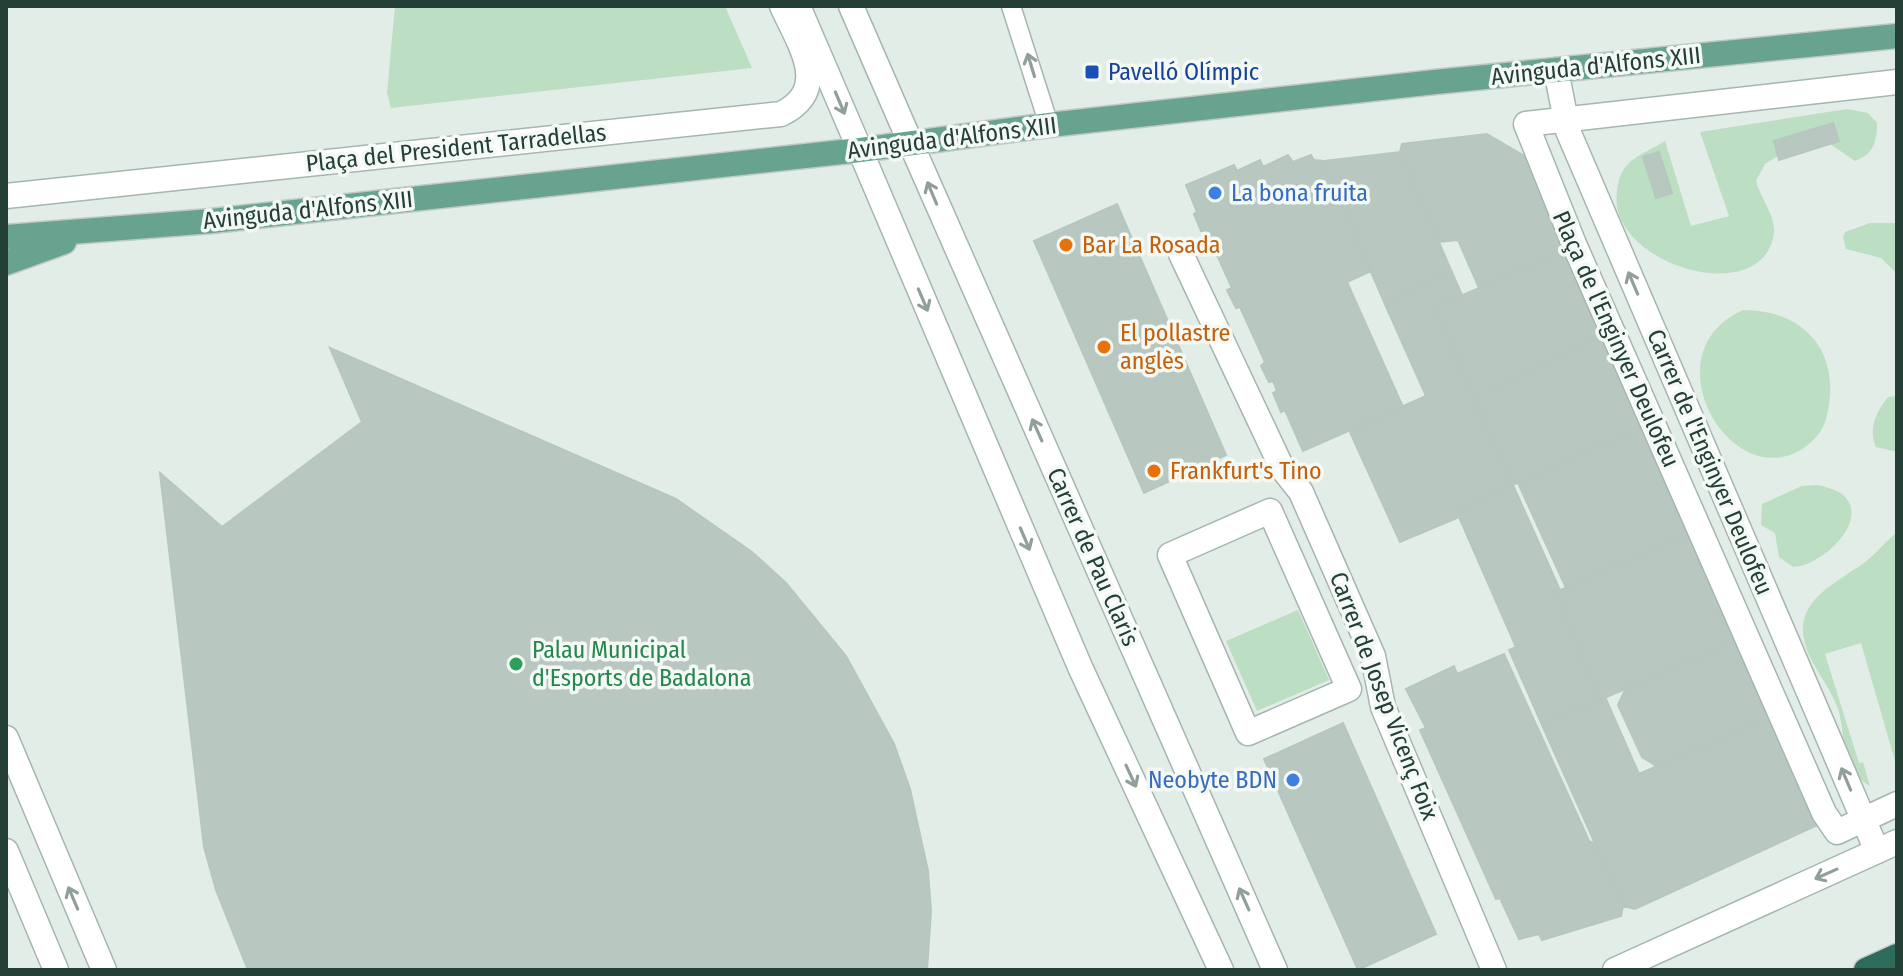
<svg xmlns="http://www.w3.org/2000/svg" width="1903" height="976" font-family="'Fira Sans Condensed',sans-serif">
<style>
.green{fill:#bcdec3}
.building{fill:#b8c8c1;stroke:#b5c7bf;stroke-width:2}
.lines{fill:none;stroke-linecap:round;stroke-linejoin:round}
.service-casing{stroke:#a6b5af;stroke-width:21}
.pedestrian-casing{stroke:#a6b5af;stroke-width:27}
.minor-casing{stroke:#a6b5af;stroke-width:27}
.tertiary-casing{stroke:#a6b5af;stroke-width:27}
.primary-casing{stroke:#c1c9c7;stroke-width:27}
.motorway-casing{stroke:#c1c9c7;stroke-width:27}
.service{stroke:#fff;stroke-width:18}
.pedestrian{stroke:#fff;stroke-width:24}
.minor{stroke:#fff;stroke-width:24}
.tertiary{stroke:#fff;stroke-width:24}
.primary{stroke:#68a390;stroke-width:24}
.motorway{stroke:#2e6b5b;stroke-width:24}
.oneway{stroke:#919f9a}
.transit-dot{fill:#1a4fb4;stroke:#f4f9f6;stroke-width:3}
.shop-dot{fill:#3f7fe0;stroke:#f4f9f6;stroke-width:3}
.food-dot{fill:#e8710a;stroke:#f4f9f6;stroke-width:3}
.leisure-dot{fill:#2e9e5b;stroke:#f4f9f6;stroke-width:3}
.labels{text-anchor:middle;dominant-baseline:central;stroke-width:7;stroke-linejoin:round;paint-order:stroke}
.street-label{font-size:24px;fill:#233f36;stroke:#f4f9f6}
.transit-label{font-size:24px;fill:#164399;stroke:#f4f9f6;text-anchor:start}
.shop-label{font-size:24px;fill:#366cbe;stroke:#f4f9f6;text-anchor:start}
.food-label{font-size:24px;fill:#c56008;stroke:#f4f9f6;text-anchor:start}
.leisure-label{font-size:24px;fill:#27864d;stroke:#f4f9f6;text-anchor:start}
</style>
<rect width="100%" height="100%" fill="#e3ede8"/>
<!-- green -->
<path class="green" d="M395 6H725L752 68 391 108 387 93Z
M1847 109 1868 113 1877 123C1877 141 1874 154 1855 161L1830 144 1839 141 1833 122 1774 141 1778 156 1765 164 1756 181C1760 197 1776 217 1774 233 1764 311 1606 265 1617 191 1618 181 1621 171 1629 163 1637 155 1654 148 1665 141L1691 226 1729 216 1700 132Z
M1870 223H1897V274L1881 258 1846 249 1843 237 1845 232Z
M1743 310C1808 310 1843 356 1826 419 1823 432 1811 444 1799 451 1728 490 1649 352 1743 310Z
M1897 396V452L1876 447C1868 429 1876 412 1888 397Z
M1818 485C1826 487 1835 489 1842 494 1873 519 1821 567 1793 567L1779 557 1775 533 1761 525 1762 504 1802 486Z
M1897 532V768L1861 643 1825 654 1859 763 1863 762 1870 786C1844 772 1845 743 1840 716 1835 695 1822 680 1812 661 1787 612 1818 593 1855 569 1871 560 1883 544 1897 532Z
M1298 610 1329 680 1257 711 1226 641Z"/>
<!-- building -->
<path class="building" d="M1833 123 1839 141 1779 160 1774 141Z
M1487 134 1552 172 1576 246 1479 288 1458 240 1439 242 1400 152 1402 144Z
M1400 152 1451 270 1384 302 1323 161Z
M1659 152 1672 193 1656 198 1643 157Z
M1288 155 1293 162 1311 155 1314 160 1323 161 1371 271 1347 282 1403 407 1303 451 1285 410 1281 412 1273 393 1277 391 1273 381 1269 382 1261 366 1265 362 1240 307 1236 308 1227 290 1232 288 1206 231H1201L1194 214 1197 212 1186 185 1234 165 1237 171 1260 160 1263 167Z
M1117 204 1226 455 1144 493 1034 241Z
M1576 246 1613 332 1473 397 1435 307Z
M1451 270 1462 295 1435 307 1513 485 1460 508 1462 515 1459 517 1400 542 1349 430 1426 396 1384 302Z
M1613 332 1653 422 1513 485 1473 397Z
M330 348 676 499 752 552 786 583 846 656 894 744 910 789 928 871 931 911 927 970H248L216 890 204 847 160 473 222 527 362 422Z
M1653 422 1700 530 1566 588 1518 483Z
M1513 485 1560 590 1556 592 1600 700 1542 725 1509 650 1516 647 1459 517 1462 515 1460 508Z
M1700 530 1746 637 1600 700 1556 592Z
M1746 637 1780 713 1658 767 1642 757 1618 705 1626 688Z
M1504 654 1590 843 1594 841 1623 906 1621 916 1542 940 1539 934 1519 939 1500 898 1496 899 1420 730 1426 728 1406 689 1454 666 1457 674Z
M1605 697 1639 774 1780 713 1835 817 1635 909 1623 906 1542 725Z
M1343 723 1436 934 1358 970 1264 759Z"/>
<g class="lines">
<defs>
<path id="service" d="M1011 6 1049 125"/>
<path id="pedestrian" d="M1897 82 1526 124 1574 244 1824 813 1837 832 1897 804
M6 196 781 114C832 89 799 44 782 6
M1270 511 1349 689 1248 733 1170 555Z
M6 851 56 970"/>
<path id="minor" d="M798 6 860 150
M851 6 911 144
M1556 70 1568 131 1877 851
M1181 254 1282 468 1301 492 1373 656 1383 707 1494 970
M6 738 104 970"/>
<path id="tertiary" d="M911 144 1275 970
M860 150 1080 667 1221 970
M1615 970 1897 842"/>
<path id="primary" d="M6 237 212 221 860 150 1049 125 1435 82 1897 36
M6 263 64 242"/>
<path id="motorway" d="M1866 970 1897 956"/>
</defs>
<!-- service casing -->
<use href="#service" class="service-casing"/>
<!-- pedestrian casing -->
<use href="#pedestrian" class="pedestrian-casing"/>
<!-- minor casing -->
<use href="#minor" class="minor-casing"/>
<!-- tertiary casing -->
<use href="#tertiary" class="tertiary-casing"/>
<!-- primary casing -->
<use href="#primary" class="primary-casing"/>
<!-- motorway casing -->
<use href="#motorway" class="motorway-casing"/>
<!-- service -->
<use href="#service" class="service"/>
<!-- pedestrian -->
<use href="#pedestrian" class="pedestrian"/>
<!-- minor -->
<use href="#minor" class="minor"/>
<!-- tertiary -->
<use href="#tertiary" class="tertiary"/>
<!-- primary -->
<use href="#primary" class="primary"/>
<!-- motorway -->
<use href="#motorway" class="motorway"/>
</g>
<!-- one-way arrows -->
<defs><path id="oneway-shaft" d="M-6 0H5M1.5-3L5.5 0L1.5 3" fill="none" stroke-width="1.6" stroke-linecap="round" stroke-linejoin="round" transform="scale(2)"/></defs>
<g class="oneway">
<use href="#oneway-shaft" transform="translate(1031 65) rotate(-107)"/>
<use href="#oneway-shaft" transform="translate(840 103) rotate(67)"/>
<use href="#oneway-shaft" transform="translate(932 193) rotate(-113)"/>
<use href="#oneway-shaft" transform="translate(1633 283) rotate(-113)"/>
<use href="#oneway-shaft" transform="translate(923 300) rotate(67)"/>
<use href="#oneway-shaft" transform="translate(1037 430) rotate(-114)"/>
<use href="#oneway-shaft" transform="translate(1025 539) rotate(67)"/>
<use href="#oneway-shaft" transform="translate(1131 776) rotate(65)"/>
<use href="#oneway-shaft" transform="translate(1846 779) rotate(-113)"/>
<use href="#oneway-shaft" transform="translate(1826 874) rotate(156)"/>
<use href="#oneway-shaft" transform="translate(73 898) rotate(-113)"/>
<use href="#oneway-shaft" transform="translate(1244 899) rotate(-114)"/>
</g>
<!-- markers -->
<rect class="transit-dot" x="1084" y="64" width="16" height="16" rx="4"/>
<g class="shop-dot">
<circle cx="1215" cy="193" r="8"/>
<circle cx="1293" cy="780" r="8"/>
</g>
<g class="food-dot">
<circle cx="1066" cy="245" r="8"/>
<circle cx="1104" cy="347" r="8"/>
<circle cx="1154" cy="471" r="8"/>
</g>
<circle class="leisure-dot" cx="516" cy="664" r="8"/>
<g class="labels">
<!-- street labels -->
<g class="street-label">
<text transform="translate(1596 66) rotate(-6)">Avinguda d'Alfons XIII</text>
<text transform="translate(952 138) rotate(-7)">Avinguda d'Alfons XIII</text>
<text transform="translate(456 148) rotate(-6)">Plaça del President Tarradellas</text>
<text transform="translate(308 210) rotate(-6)">Avinguda d'Alfons XIII</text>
<text transform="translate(1616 339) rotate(66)">Plaça de l'Enginyer Deulofeu</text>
<text transform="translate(1710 462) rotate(67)">Carrer de l'Enginyer Deulofeu</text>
<text transform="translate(1093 557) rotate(66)">Carrer de Pau Claris</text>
<text transform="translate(1384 696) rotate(69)">Carrer de Josep Vicenç Foix</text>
</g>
<!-- transit labels -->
<g class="transit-label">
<text x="1108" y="72">Pavelló Olímpic</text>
</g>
<!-- shop labels -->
<g class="shop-label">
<text x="1231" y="193">La bona fruita</text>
<text x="1277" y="780" text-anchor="end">Neobyte BDN</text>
</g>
<!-- food labels -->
<g class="food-label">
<text x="1082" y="245">Bar La Rosada</text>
<text x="1120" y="333">El pollastre<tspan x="1120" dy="28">anglès</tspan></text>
<text x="1170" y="471">Frankfurt's Tino</text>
</g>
<!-- leisure labels -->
<g class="leisure-label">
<text x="532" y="650">Palau Municipal<tspan x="532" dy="28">d'Esports de Badalona</tspan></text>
</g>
</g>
<!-- border -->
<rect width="1903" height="976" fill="none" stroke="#233f36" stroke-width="16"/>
</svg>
